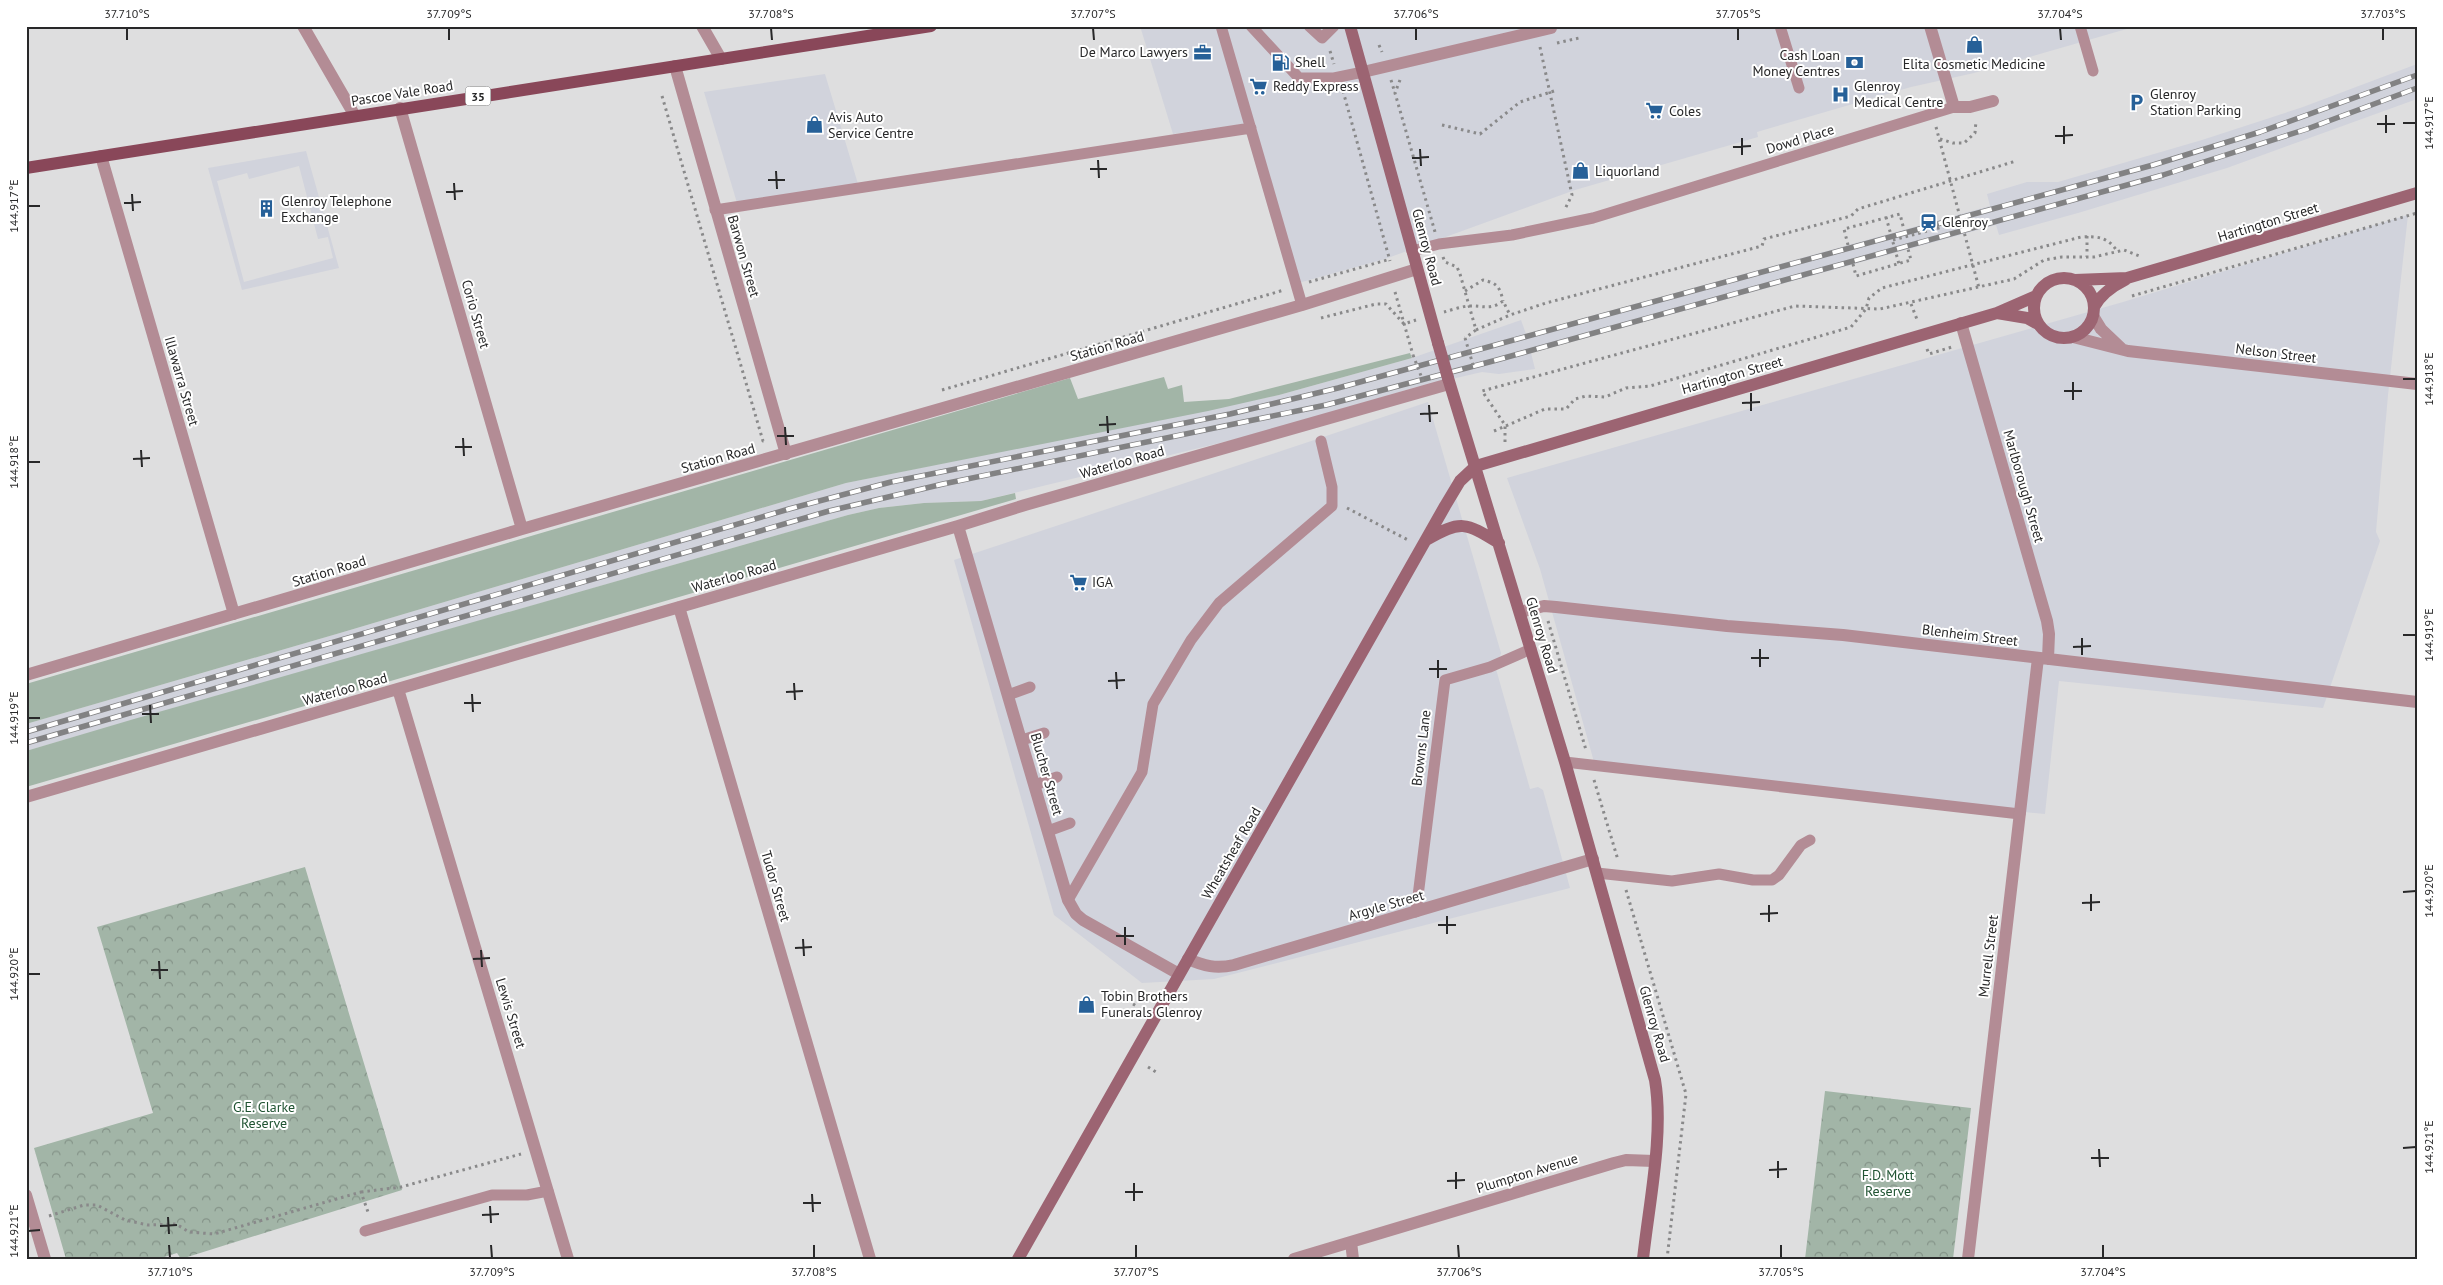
<svg xmlns="http://www.w3.org/2000/svg" width="2443" height="1285" font-family="'PT Sans',sans-serif">
<style>
.built{fill:#d1d3dc;fill-rule:evenodd}
.green{fill:#a2b5a7}
.forest{fill:url(#forest-crowns)}
.lines{fill:none;stroke-linecap:round;stroke-linejoin:round}
.path{stroke:#89898a;stroke-width:3;stroke-dasharray:2.5 4;stroke-linecap:butt}
.lane{stroke:#b38c95;stroke-width:11}
.street{stroke:#b38c95;stroke-width:12}
.secondary{stroke:#9c6472;stroke-width:12}
.primary{stroke:#894759;stroke-width:12}
.rail-casing{stroke:#828283;stroke-width:5.5}
.rail{stroke:#fff;stroke-width:4;stroke-dasharray:11;stroke-linecap:butt}
.path-bridge{stroke:#89898a;stroke-width:3;stroke-dasharray:2.5 4;stroke-linecap:butt}
.secondary-bridge{stroke:#9c6472;stroke-width:12}
.ticks{fill:none;stroke:#282829;stroke-width:2}
.labels{text-anchor:middle;dominant-baseline:central;stroke-width:4;stroke-linejoin:round;paint-order:stroke}
.shield{fill:#fff;stroke:#686869;stroke-width:1}
.shield-label{font-size:12px;font-weight:bold;fill:#282829}
.poi-label{font-size:14px;fill:#282829;stroke:#fff;text-anchor:start}
.street-label{font-size:14px;fill:#282829;stroke:#fff}
.park-label{font-size:14px;fill:#215433;stroke:#fff}
.neatline{fill:none;stroke:#282829;stroke-width:2}
.ticks-label{font-size:12px;text-anchor:middle;fill:#282829}
</style>
<defs>
<pattern id="forest-crowns" width="20" height="18" patternUnits="userSpaceOnUse" patternTransform="scale(1.25)"><rect width="20" height="18" fill="#a2b5a7"/><path d="M2 6a3 3 0 1 1 6 0M12 15a3 3 0 1 1 6 0" fill="none" stroke="#849388"/></pattern>
</defs>
<rect width="100%" height="100%" fill="#dededf"/>
<!-- built -->
<path class="built" d="M1140 26H2137L1974 73 1911 87 1757 132 1758 137 1575 190 1385 259 1291 285 1244 124 1173 134Z
M2417 64V99L2227 168 2078 213 1999 235 1996 225 1531 353 1535 369 1499 374 1482 372 1413 388 1269 431 981 501 924 503 879 508 848 515 26 751V724L340 633 846 483 1279 395 1412 358 1521 320 1526 334 1990 206 1987 194 2027 182H2058L2202 140 2303 107Z
M825 74 858 184 737 203 704 92Z
M306 151 339 268 242 290 208 168ZM299 166 318 239 328 237 333 258 244 282 217 181 247 173 249 179Z
M2408 215 2388 395 2376 532 2380 541 2323 708 2059 681 2045 814 1596 769 1540 569 1507 478 2123 302Z
M1428 402 1501 653 1496 669 1530 789 1538 787 1543 790 1570 888 1214 979 1142 983 1054 915 954 560Z"/>
<!-- green -->
<path class="green" d="M1410 353 1412 358 1279 395 1208 411 846 483 340 633 26 724V684L1070 378 1078 399 1164 377 1168 389 1182 385 1184 402 1229 399Z
M1015 493 1016 499 26 787V751L134 719 848 515 879 508 924 503 981 501Z"/>
<!-- forest -->
<path class="forest" d="M305 867 402 1190 181 1259 177 1253 158 1259H66L34 1148 153 1113 97 927Z
M1825 1091 1971 1108 1953 1259H1805Z"/>
<g class="lines">
<!-- path -->
<path class="path" d="M1557 43 1579 38
M1379 45 1382 52
M1540 47 1572 195 1565 209
M1330 51 1334 64
M1391 80 1395 93
M1400 80 1395 93 1435 232
M1343 91 1390 261
M662 96 763 441H765
M1442 125 1480 134 1520 102 1554 91
M1936 127 1979 288
M1940 139 1953 143H1964L1975 133 1976 121
M1886 217 1899 264
M2087 236V257
M1893 240 1962 222
M1848 245 1844 229 1900 214 1904 230
M1443 257 1445 262 1457 267 1460 274 1476 330 1465 338
M1853 264 1856 276 1911 260 1908 249
M1309 282 1387 260
M1465 291 1483 280C1497 283 1500 287 1503 301
M1395 292 1413 355
M2132 296 2417 213
M1911 304 1918 322
M1444 312C1451 310 1460 307 1468 306 1482 305 1490 311 1503 301L1510 315
M1321 318 1376 304H1386L1404 324 1416 320
M1476 330 1510 315 1546 303 1762 246 1764 239 1851 216 1858 209 2016 161
M1927 349 1929 354 1952 347
M942 390 1284 290
M1494 431 1545 409H1566L1575 399 1586 396 1605 397 1626 388 1650 386 1851 327 1866 309 1869 298 1882 288 2081 237C2097 236 2108 237 2117 251
M1505 442V425L1482 391 1795 306 1880 309 2014 279 2044 260 2062 257H2094L2124 250 2142 257
M1347 508 1408 540
M1548 621 1586 750
M1594 780 1618 860
M1626 890 1686 1094 1667 1259
M1133 1004 1138 1007
M1148 1067 1156 1072
M361 1192 401 1187 521 1154
M49 1216 84 1205H97L125 1220 148 1225 176 1224 189 1232 214 1234 361 1192 369 1215"/>
<!-- lane -->
<path class="lane" d="M1221 26 1302 305
M1251 26 1299 78H1334L1363 72
M1309 26 1322 38 1334 26
M1780 26 1799 88
M2080 26 2093 71
M715 210 1251 128
M1412 251 1439 244 1512 235 1593 218 1954 107
M1008 695 1030 687
M1022 740 1044 733
M1565 762 2020 814
M1035 785 1057 777
M1048 831 1070 823
M1597 873 1672 881 1719 874 1753 880H1772L1779 875 1801 845 1810 840
M1068 900 1142 772 1153 704 1191 640 1219 603 1332 506V487L1321 441
M1416 912 1445 680 1490 667 1531 649
M365 1231 492 1195H527L548 1191"/>
<!-- street -->
<path class="street" d="M303 26 355 116
M702 26 721 59
M1930 26 1954 107H1970L1993 101
M675 66 786 454
M1363 72 1551 28
M400 108 522 529
M101 156 234 614
M2093 316 2101 329 2121 348
M1961 323 2047 621 2049 634 2048 659
M2073 337 2128 351 2417 384
M958 526 1068 900 1076 914 1083 920 1179 974
M679 607 870 1259
M1520 612 1544 606 1556 607 1727 626 1843 635 2417 702
M26 675 522 529 1302 305 1417 269
M398 689 568 1259
M26 797 958 526 1025 505 1449 384
M1188 959C1204 966 1216 969 1234 965L1593 859
M26 1195 45 1259
M1351 1242 1353 1259
M1294 1259 1614 1163 1626 1160 1654 1161
M1968 1259 2038 658"/>
<!-- secondary -->
<path class="secondary" d="M1350 26 1438 343
M2034 308a30 30 0 1 1 60 0a30 30 0 1 1-60 0Z
M2075 280 2127 278 2417 193
M2094 307C2101 294 2113 286 2125 280
M1997 313 2027 318 2038 324
M1448 378 1565 762 1655 1080C1664 1134 1649 1203 1643 1259
M1426 540C1461 520 1465 522 1499 543
M1018 1259 1445 506 1460 481 1476 466 1997 313 2036 296"/>
<!-- primary -->
<path class="primary" d="M26 168 931 26"/>
<defs>
<path id="rail" d="M26 732 789 509 891 482 1230 414 1338 388 2153 165 2260 132 2417 75
M26 743 829 511 943 484 1326 405 1493 361 2163 175 2307 129 2417 88"/>
</defs>
<!-- rail casing -->
<use href="#rail" class="rail-casing"/>
<!-- rail -->
<use href="#rail" class="rail"/>
<!-- path-bridge -->
<path class="path-bridge" d="M1465 338 1474 368
M1413 355 1423 381"/>
<!-- secondary-bridge -->
<path class="secondary-bridge" d="M1438 343 1448 378"/>
</g>
<!-- ticks -->
<path class="ticks" d="M127 28V40M449 28V40M771 28 772 40M1093 28 1094 40M1416 28V40M1738 28V40M2060 28 2061 40M2383 28V40M2386 115V133M2403 123H2416M2377 124H2395M2064 126V144M2055 136 2073 135M1742 138V155M1733 147 1751 146M1420 149 1421 166M1412 158 1429 157M1098 160 1099 178M1090 169H1107M776 171 777 189M768 180H785M454 183 455 200M446 192 463 191M132 194 133 211M124 203 141 202M28 206H40M2403 379H2416M2073 382V400M2064 391H2082M1751 393V411M1742 403 1760 402M1429 405 1430 422M1420 414 1438 413M1107 416 1108 433M1099 425 1116 424M785 427 786 445M777 436H794M463 438 464 456M455 447H472M141 450 142 467M133 459 150 458M28 462H40M2403 635H2416M2082 638V655M2073 647 2091 646M1760 649V667M1751 658H1769M1438 660V678M1429 669H1447M1116 672 1117 689M1108 681 1125 680M794 683 795 700M786 692 803 691M472 694 473 712M464 703H481M150 705 151 723M142 714H159M28 718H40M2403 892 2416 891M2091 894V911M2082 903 2100 902M1769 905V922M1760 914 1778 913M1447 916V934M1438 925H1456M1125 927V945M1116 936H1134M803 939 804 956M795 948 812 947M481 950 482 967M473 959 490 958M159 961 160 979M151 970H168M28 974H40M2403 1148 2416 1147M2099 1149 2100 1167M2091 1158H2109M1778 1161V1178M1769 1170 1787 1169M1456 1172V1189M1447 1181 1465 1180M1134 1183V1201M1125 1192H1143M812 1194 813 1212M803 1203H821M490 1206 491 1223M482 1215 499 1214M168 1217 169 1234M160 1226 177 1225M28 1231 40 1230M169 1245 170 1258M491 1245 492 1258M814 1245V1258M1136 1245V1258M1458 1245 1459 1258M1781 1245V1258M2103 1245V1258"/>
<!-- icons -->
<defs>
<symbol id="shop-bare" viewBox="-9 -9 18 18"><path d="M-5-2.5h2.3a2.7 3.5 0 0 1 5.4 0H5L5.5 6h-11ZM-1.5-2.5h3a1.5 2.3 0 0 0-3 0Z" fill="#266098" stroke="#fff" stroke-width="2.5" paint-order="stroke"/></symbol>
<symbol id="office-bare" viewBox="-9 -9 18 18"><path d="M-6-3h4V-5.5h4V-3h4V5H-6ZM-1-4.5V-3h2v-1.5ZM-6 0V1H6V0Z" fill="#266098" stroke="#fff" stroke-width="2.5" paint-order="stroke"/></symbol>
<symbol id="fuel-bare" viewBox="-9 -9 18 18"><path d="M-5.5-6h7V0h2V4h1.3V-2.5L3-4.5l.8-.8L6-3V5H2.5V1h-1V6h-7ZM-4.2-4.7v3.2H.2V-4.7Z" fill="#266098" stroke="#fff" stroke-width="2.5" paint-order="stroke"/></symbol>
<symbol id="bank-bare" viewBox="-9 -9 18 18"><path d="M-6-4H6V4H-6ZM0-2.3a2.3 2.3 0 1 0 0 4.6a2.3 2.3 0 1 0 0-4.6Z" fill="#266098" stroke="#fff" stroke-width="2.5" paint-order="stroke"/></symbol>
<symbol id="supermarket-bare" viewBox="-9 -9 18 18"><path d="M-6-5.5h2.5l.6 2H6L4.5 2H-2.5L-4.4-4H-6ZM-1.5 3.2a1.3 1.3 0 1 0 .1 0ZM3 3.2a1.3 1.3 0 1 0 .1 0Z" fill="#266098" stroke="#fff" stroke-width="2.5" paint-order="stroke"/></symbol>
<symbol id="hospital-bare" viewBox="-9 -9 18 18"><path d="M-5-5h3v3.5h4V-5h3V5h-3V1.5h-4V5h-3Z" fill="#266098" stroke="#fff" stroke-width="2.5" paint-order="stroke"/></symbol>
<symbol id="parking-bare" viewBox="-9 -9 18 18"><path d="M-3.5-5.5H1a3.5 3.5 0 0 1 0 7H-1V5.5H-3.5ZM-1-3.4V-.6H.8a1.4 1.4 0 0 0 0-2.8Z" fill="#266098" stroke="#fff" stroke-width="2.5" paint-order="stroke"/></symbol>
<symbol id="building-bare" viewBox="-9 -9 18 18"><path d="M-4-6H4V6H1V3H-1V6H-4ZM-2.5-4.3h1.7v1.8h-1.7ZM.8-4.3h1.7v1.8H.8ZM-2.5-1h1.7V.8h-1.7ZM.8-1h1.7V.8H.8Z" fill="#266098" stroke="#fff" stroke-width="2.5" paint-order="stroke"/></symbol>
<symbol id="station-bare" viewBox="-9 -9 18 18"><path d="M-3-6H3Q5-6 5-4V2Q5 4 3 4L4.5 6H3L1.5 4h-3L-3 6H-4.5L-3 4Q-5 4-5 2V-4Q-5-6-3-6ZM-3.5-4v3h7v-3ZM-3.5 1v1.5H-2V1ZM2 1v1.5H3.5V1Z" fill="#266098" stroke="#fff" stroke-width="2.5" paint-order="stroke"/></symbol>
</defs>
<g fill-rule="evenodd">
<use href="#shop-bare" x="1962" y="32" width="25" height="25"/>
<use href="#office-bare" x="1190" y="40" width="25" height="25"/>
<use href="#fuel-bare" x="1268" y="50" width="25" height="25"/>
<use href="#bank-bare" x="1842" y="50" width="25" height="25"/>
<use href="#supermarket-bare" x="1246" y="74" width="25" height="25"/>
<use href="#hospital-bare" x="1828" y="82" width="25" height="25"/>
<use href="#parking-bare" x="2124" y="90" width="25" height="25"/>
<use href="#supermarket-bare" x="1642" y="98" width="25" height="25"/>
<use href="#shop-bare" x="802" y="112" width="25" height="25"/>
<use href="#shop-bare" x="1568" y="158" width="25" height="25"/>
<use href="#building-bare" x="254" y="196" width="25" height="25"/>
<use href="#station-bare" x="1916" y="210" width="25" height="25"/>
<use href="#supermarket-bare" x="1066" y="570" width="25" height="25"/>
<use href="#shop-bare" x="1074" y="992" width="25" height="25"/>
</g>
<g class="labels">
<!-- shield labels -->
<rect class="shield" x="465.5" y="86.5" width="25" height="19" rx="4"/>
<g class="shield-label">
<text x="478" y="96">35</text>
</g>
<!-- poi labels -->
<g class="poi-label">
<text x="1188" y="52" text-anchor="end">De Marco Lawyers</text>
<text x="1840" y="55" text-anchor="end">Cash Loan<tspan x="1840" dy="16">Money Centres</tspan></text>
<text x="1295" y="62">Shell</text>
<text x="1974" y="64" text-anchor="middle">Elita Cosmetic Medicine</text>
<text x="1273" y="86">Reddy Express</text>
<text x="1854" y="86">Glenroy<tspan x="1854" dy="16">Medical Centre</tspan></text>
<text x="2150" y="94">Glenroy<tspan x="2150" dy="16">Station Parking</tspan></text>
<text x="1669" y="111">Coles</text>
<text x="828" y="117">Avis Auto<tspan x="828" dy="16">Service Centre</tspan></text>
<text x="1595" y="171">Liquorland</text>
<text x="281" y="201">Glenroy Telephone<tspan x="281" dy="16">Exchange</tspan></text>
<text x="1942" y="222">Glenroy</text>
<text x="1092" y="582">IGA</text>
<text x="1101" y="996">Tobin Brothers<tspan x="1101" dy="16">Funerals Glenroy</tspan></text>
</g>
<!-- street labels -->
<g class="street-label">
<text transform="translate(402 93) rotate(-9)">Pascoe Vale Road</text>
<text transform="translate(1800 139) rotate(-17)">Dowd Place</text>
<text transform="translate(2268 222) rotate(-17)">Hartington Street</text>
<text transform="translate(1427 247) rotate(75)">Glenroy Road</text>
<text transform="translate(744 256) rotate(74)">Barwon Street</text>
<text transform="translate(476 314) rotate(74)">Corio Street</text>
<text transform="translate(1107 346) rotate(-16)">Station Road</text>
<text transform="translate(2276 353) rotate(7)">Nelson Street</text>
<text transform="translate(1732 375) rotate(-16)">Hartington Street</text>
<text transform="translate(182 381) rotate(74)">Illawarra Street</text>
<text transform="translate(718 458) rotate(-16)">Station Road</text>
<text transform="translate(1122 462) rotate(-16)">Waterloo Road</text>
<text transform="translate(2024 486) rotate(74)">Marlborough Street</text>
<text transform="translate(329 571) rotate(-17)">Station Road</text>
<text transform="translate(734 576) rotate(-16)">Waterloo Road</text>
<text transform="translate(1542 635) rotate(73)">Glenroy Road</text>
<text transform="translate(1970 635) rotate(7)">Blenheim Street</text>
<text transform="translate(345 689) rotate(-16)">Waterloo Road</text>
<text transform="translate(1421 748) rotate(-83)">Browns Lane</text>
<text transform="translate(1047 774) rotate(74)">Blucher Street</text>
<text transform="translate(1231 853) rotate(-60)">Wheatsheaf Road</text>
<text transform="translate(776 886) rotate(74)">Tudor Street</text>
<text transform="translate(1386 905) rotate(-16)">Argyle Street</text>
<text transform="translate(1988 956) rotate(-83)">Murrell Street</text>
<text transform="translate(511 1013) rotate(73)">Lewis Street</text>
<text transform="translate(1655 1024) rotate(74)">Glenroy Road</text>
<text transform="translate(1527 1173) rotate(-17)">Plumpton Avenue</text>
</g>
<!-- park labels -->
<g class="park-label">
<text x="264" y="1107">G.E. Clarke<tspan x="264" dy="16">Reserve</tspan></text>
<text x="1888" y="1175">F.D. Mott<tspan x="1888" dy="16">Reserve</tspan></text>
</g>
</g>
<!-- border -->
<rect width="2443" height="1285" fill="none" stroke="#ffffff" stroke-width="55"/>
<rect x="28" y="28" width="2388" height="1230" class="neatline"/>
<g class="ticks-label">
<text x="127" y="18">37.710°S</text>
<text x="449" y="18">37.709°S</text>
<text x="771" y="18">37.708°S</text>
<text x="1093" y="18">37.707°S</text>
<text x="1416" y="18">37.706°S</text>
<text x="1738" y="18">37.705°S</text>
<text x="2060" y="18">37.704°S</text>
<text x="2383" y="18">37.703°S</text>
<text transform="translate(2429 123) rotate(-90)" y="4">144.917°E</text>
<text transform="translate(14 206) rotate(-90)" y="4">144.917°E</text>
<text transform="translate(2429 379) rotate(-90)" y="4">144.918°E</text>
<text transform="translate(14 462) rotate(-90)" y="4">144.918°E</text>
<text transform="translate(2429 635) rotate(-90)" y="4">144.919°E</text>
<text transform="translate(14 718) rotate(-90)" y="4">144.919°E</text>
<text transform="translate(2429 891) rotate(-90)" y="4">144.920°E</text>
<text transform="translate(14 974) rotate(-90)" y="4">144.920°E</text>
<text transform="translate(2429 1147) rotate(-90)" y="4">144.921°E</text>
<text transform="translate(14 1231) rotate(-90)" y="4">144.921°E</text>
<text x="170" y="1276">37.710°S</text>
<text x="492" y="1276">37.709°S</text>
<text x="814" y="1276">37.708°S</text>
<text x="1136" y="1276">37.707°S</text>
<text x="1459" y="1276">37.706°S</text>
<text x="1781" y="1276">37.705°S</text>
<text x="2103" y="1276">37.704°S</text>
</g>
</svg>
